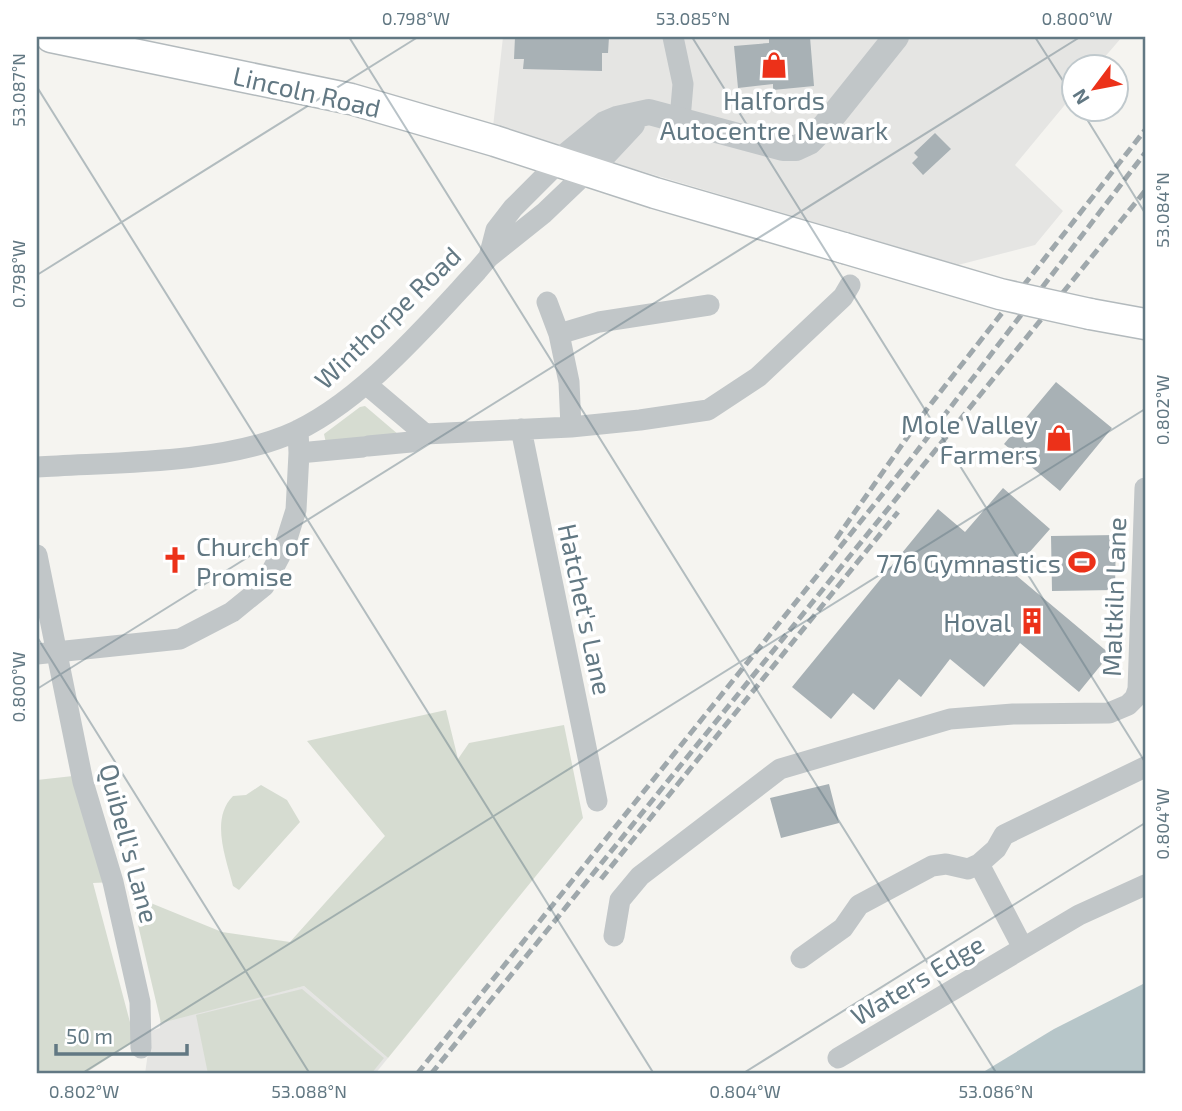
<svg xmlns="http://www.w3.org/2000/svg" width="1182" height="1111" font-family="'Exo 2',sans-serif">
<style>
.built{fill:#e5e5e3}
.green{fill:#d6dcd1}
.water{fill:#b7c6c9}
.building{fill:#a8b1b5}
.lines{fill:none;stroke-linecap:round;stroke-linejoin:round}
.secondary-casing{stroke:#b3babd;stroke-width:33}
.minor{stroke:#c1c6c8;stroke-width:21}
.tertiary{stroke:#c1c6c8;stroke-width:26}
.secondary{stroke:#fff;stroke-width:30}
.rail{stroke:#9fa8ac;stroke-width:5;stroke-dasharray:10 5;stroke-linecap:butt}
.secondary-bridge-casing{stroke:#b3babd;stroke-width:33;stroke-linecap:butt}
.secondary-bridge{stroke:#fff;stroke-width:30}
.ticks{fill:none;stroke:#627883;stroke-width:2;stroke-opacity:0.45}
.labels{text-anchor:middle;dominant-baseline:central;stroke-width:7;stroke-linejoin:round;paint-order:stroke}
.street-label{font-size:26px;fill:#627883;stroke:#fff}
.poi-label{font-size:26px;fill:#627883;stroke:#fff;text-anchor:end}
.neatline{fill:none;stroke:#627883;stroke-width:2.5}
.ticks-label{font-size:18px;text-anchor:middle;fill:#627883}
</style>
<rect width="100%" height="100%" fill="#f5f4f0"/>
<!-- built -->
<path class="built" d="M503 37H1122L1097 66H1074L1073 95 1015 165 1063 211 1035 245 958 265 493 127Z
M304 986 388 1058 375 1074H145L151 1031 160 1028V1021Z"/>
<!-- green -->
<path class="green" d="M365 406 399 435 326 443 324 434 360 407Z
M446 710 458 759 469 743 564 725 583 818 388 1058 304 986 161 1023 131 895 222 932 290 942 385 836 307 741Z
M82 775 113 882 93 883 135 1041 84 1074H37V780Z
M261 785 287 800 300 822 239 890 233 886C226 858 210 819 233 796L246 795Z
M302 989 384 1058 371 1074H208L196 1015Z"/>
<!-- water -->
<path class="water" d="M1145 983 1144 1074H980L1054 1029Z"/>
<!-- building -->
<path class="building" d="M515 37H609L608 53H602V71L523 69 524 59H514Z
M769 37H810L814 86 773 90V84L738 88 734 46 769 43Z
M935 133 951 149 923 175 912 163 918 157 914 153Z
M1056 382 1112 428 1060 491 1004 444Z
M1003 488 1050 529 1012 572 1110 654 1079 692 1020 643 984 687 950 659 921 697 899 679 874 710 853 693 831 719 792 687 938 509 965 532Z
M1116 535 1115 590 1052 591 1051 536Z
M829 784 839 823 781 838 770 798Z"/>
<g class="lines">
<defs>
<path id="secondary" d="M51 37 351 99 495 141 655 193 844 248
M1090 314 1145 324"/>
</defs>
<!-- secondary casing -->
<use href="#secondary" class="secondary-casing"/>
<!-- minor -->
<path class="minor" d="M673 37 683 84 680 119
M489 257 544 213 588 171
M547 302 559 334
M366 384 425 434
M571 427 569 382 559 334 599 322 709 305
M521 429 597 801
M368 446 411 442 425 434 571 427 640 420 708 410 758 377 843 297 850 285
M299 453 363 447
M37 467C112 462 215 464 285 436 357 407 425 327 477 271L489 257 496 230 513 208 560 161
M37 555 83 782 113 882 140 1002 141 1048
M37 654 180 639 232 612 264 586 284 548 296 510 299 453 298 430
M979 864 1023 948
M614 936 620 900 640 876 780 769 950 719 1013 714 1109 713 1128 705 1135 698 1138 689 1145 488
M801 958 843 928 859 905 932 866 946 864 968 869 979 864 996 849 1004 835 1145 767
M838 1058 1079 915 1145 885"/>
<!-- tertiary -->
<path class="tertiary" d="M560 161 605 124 617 119 649 112 783 148H796L809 142 824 127 896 37
M588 171 632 124 631 117"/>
<!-- secondary -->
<use href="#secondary" class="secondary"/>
<!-- rail -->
<path class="rail" d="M836 539 927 409 1145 130
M601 879 898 512
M417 1074 914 455 1145 153
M431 1074 1145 191"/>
<defs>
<path id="secondary-bridge" d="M844 248 1000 294 1090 314"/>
</defs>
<!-- secondary-bridge casing -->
<use href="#secondary-bridge" class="secondary-bridge-casing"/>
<!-- secondary-bridge -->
<use href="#secondary-bridge" class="secondary-bridge"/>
</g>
<!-- ticks -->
<path class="ticks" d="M349 37 997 1074M692 37 1145 762M1035 37 1074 98M37 87 654 1074M1080 108 1145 213M37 275 418 37M37 637 310 1074M37 689 1080 37M81 1074 1145 409M742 1074 1145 823"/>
<!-- icons -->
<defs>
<symbol id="shop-bare" viewBox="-9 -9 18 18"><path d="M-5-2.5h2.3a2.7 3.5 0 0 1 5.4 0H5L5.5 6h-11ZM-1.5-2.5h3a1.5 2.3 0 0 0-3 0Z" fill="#ec3119" stroke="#fff" stroke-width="2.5" paint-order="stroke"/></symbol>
<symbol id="church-bare" viewBox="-9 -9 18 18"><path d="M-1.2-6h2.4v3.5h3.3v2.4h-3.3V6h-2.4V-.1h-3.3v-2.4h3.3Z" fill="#ec3119" stroke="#fff" stroke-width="2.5" paint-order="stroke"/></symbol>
<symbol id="stadium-bare" viewBox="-9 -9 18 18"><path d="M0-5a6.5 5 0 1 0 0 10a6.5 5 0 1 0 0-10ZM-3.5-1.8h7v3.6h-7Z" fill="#ec3119" stroke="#fff" stroke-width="2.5" paint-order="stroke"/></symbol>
<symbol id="building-bare" viewBox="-9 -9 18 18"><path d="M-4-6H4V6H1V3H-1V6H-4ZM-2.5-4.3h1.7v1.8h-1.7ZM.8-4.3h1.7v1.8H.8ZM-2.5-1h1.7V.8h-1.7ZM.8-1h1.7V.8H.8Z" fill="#ec3119" stroke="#fff" stroke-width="2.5" paint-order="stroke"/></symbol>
</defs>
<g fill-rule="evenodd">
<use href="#shop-bare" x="755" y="46" width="38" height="38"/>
<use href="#shop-bare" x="1040" y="419" width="38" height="38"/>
<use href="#church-bare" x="156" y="541" width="38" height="38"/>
<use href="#stadium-bare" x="1063" y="543" width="38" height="38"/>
<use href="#building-bare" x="1013" y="602" width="38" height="38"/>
</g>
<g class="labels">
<!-- street labels -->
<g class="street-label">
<text transform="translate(307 91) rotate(13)">Lincoln Road</text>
<text transform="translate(387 317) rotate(-44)">Winthorpe Road</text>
<text transform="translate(1113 597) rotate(-88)">Maltkiln Lane</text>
<text transform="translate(586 609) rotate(78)">Hatchet's Lane</text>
<text transform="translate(130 843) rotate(75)">Quibell's Lane</text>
<text transform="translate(917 979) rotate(-31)">Waters Edge</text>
</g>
<!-- poi labels -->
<g class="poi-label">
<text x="774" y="99" text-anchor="middle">Halfords<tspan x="774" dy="30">Autocentre Newark</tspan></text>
<text x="1038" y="423">Mole Valley<tspan x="1038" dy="30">Farmers</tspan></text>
<text x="196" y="545" text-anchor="start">Church of<tspan x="196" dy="30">Promise</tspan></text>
<text x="1061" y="562">776 Gymnastics</text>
<text x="1011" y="621">Hoval</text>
</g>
</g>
<!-- border -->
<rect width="1182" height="1111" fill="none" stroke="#ffffff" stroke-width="77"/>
<!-- north arrow -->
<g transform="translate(1095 88) rotate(238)"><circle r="33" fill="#ffffff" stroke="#c0c9cd" stroke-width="2"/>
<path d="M0-5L12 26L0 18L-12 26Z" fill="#ec3119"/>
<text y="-10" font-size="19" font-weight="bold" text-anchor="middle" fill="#627883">N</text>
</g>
<!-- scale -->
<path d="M56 1044v10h131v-10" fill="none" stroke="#627883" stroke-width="3.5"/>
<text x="66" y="1044" font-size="21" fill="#627883" stroke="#ffffff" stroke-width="5" paint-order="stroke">50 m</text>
<rect x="38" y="38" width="1106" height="1034" class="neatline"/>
<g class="ticks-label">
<text x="416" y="25">0.798°W</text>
<text x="693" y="25">53.085°N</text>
<text x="1077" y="25">0.800°W</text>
<text transform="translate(19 90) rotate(-90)" y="6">53.087°N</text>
<text transform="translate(1163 210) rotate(-90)" y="6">53.084°N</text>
<text transform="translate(19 274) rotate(-90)" y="6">0.798°W</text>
<text transform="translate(1163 410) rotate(-90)" y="6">0.802°W</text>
<text transform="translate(19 687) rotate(-90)" y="6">0.800°W</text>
<text transform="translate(1163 824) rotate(-90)" y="6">0.804°W</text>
<text x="84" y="1098">0.802°W</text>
<text x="309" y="1098">53.088°N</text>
<text x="745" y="1098">0.804°W</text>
<text x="996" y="1098">53.086°N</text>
</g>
</svg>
